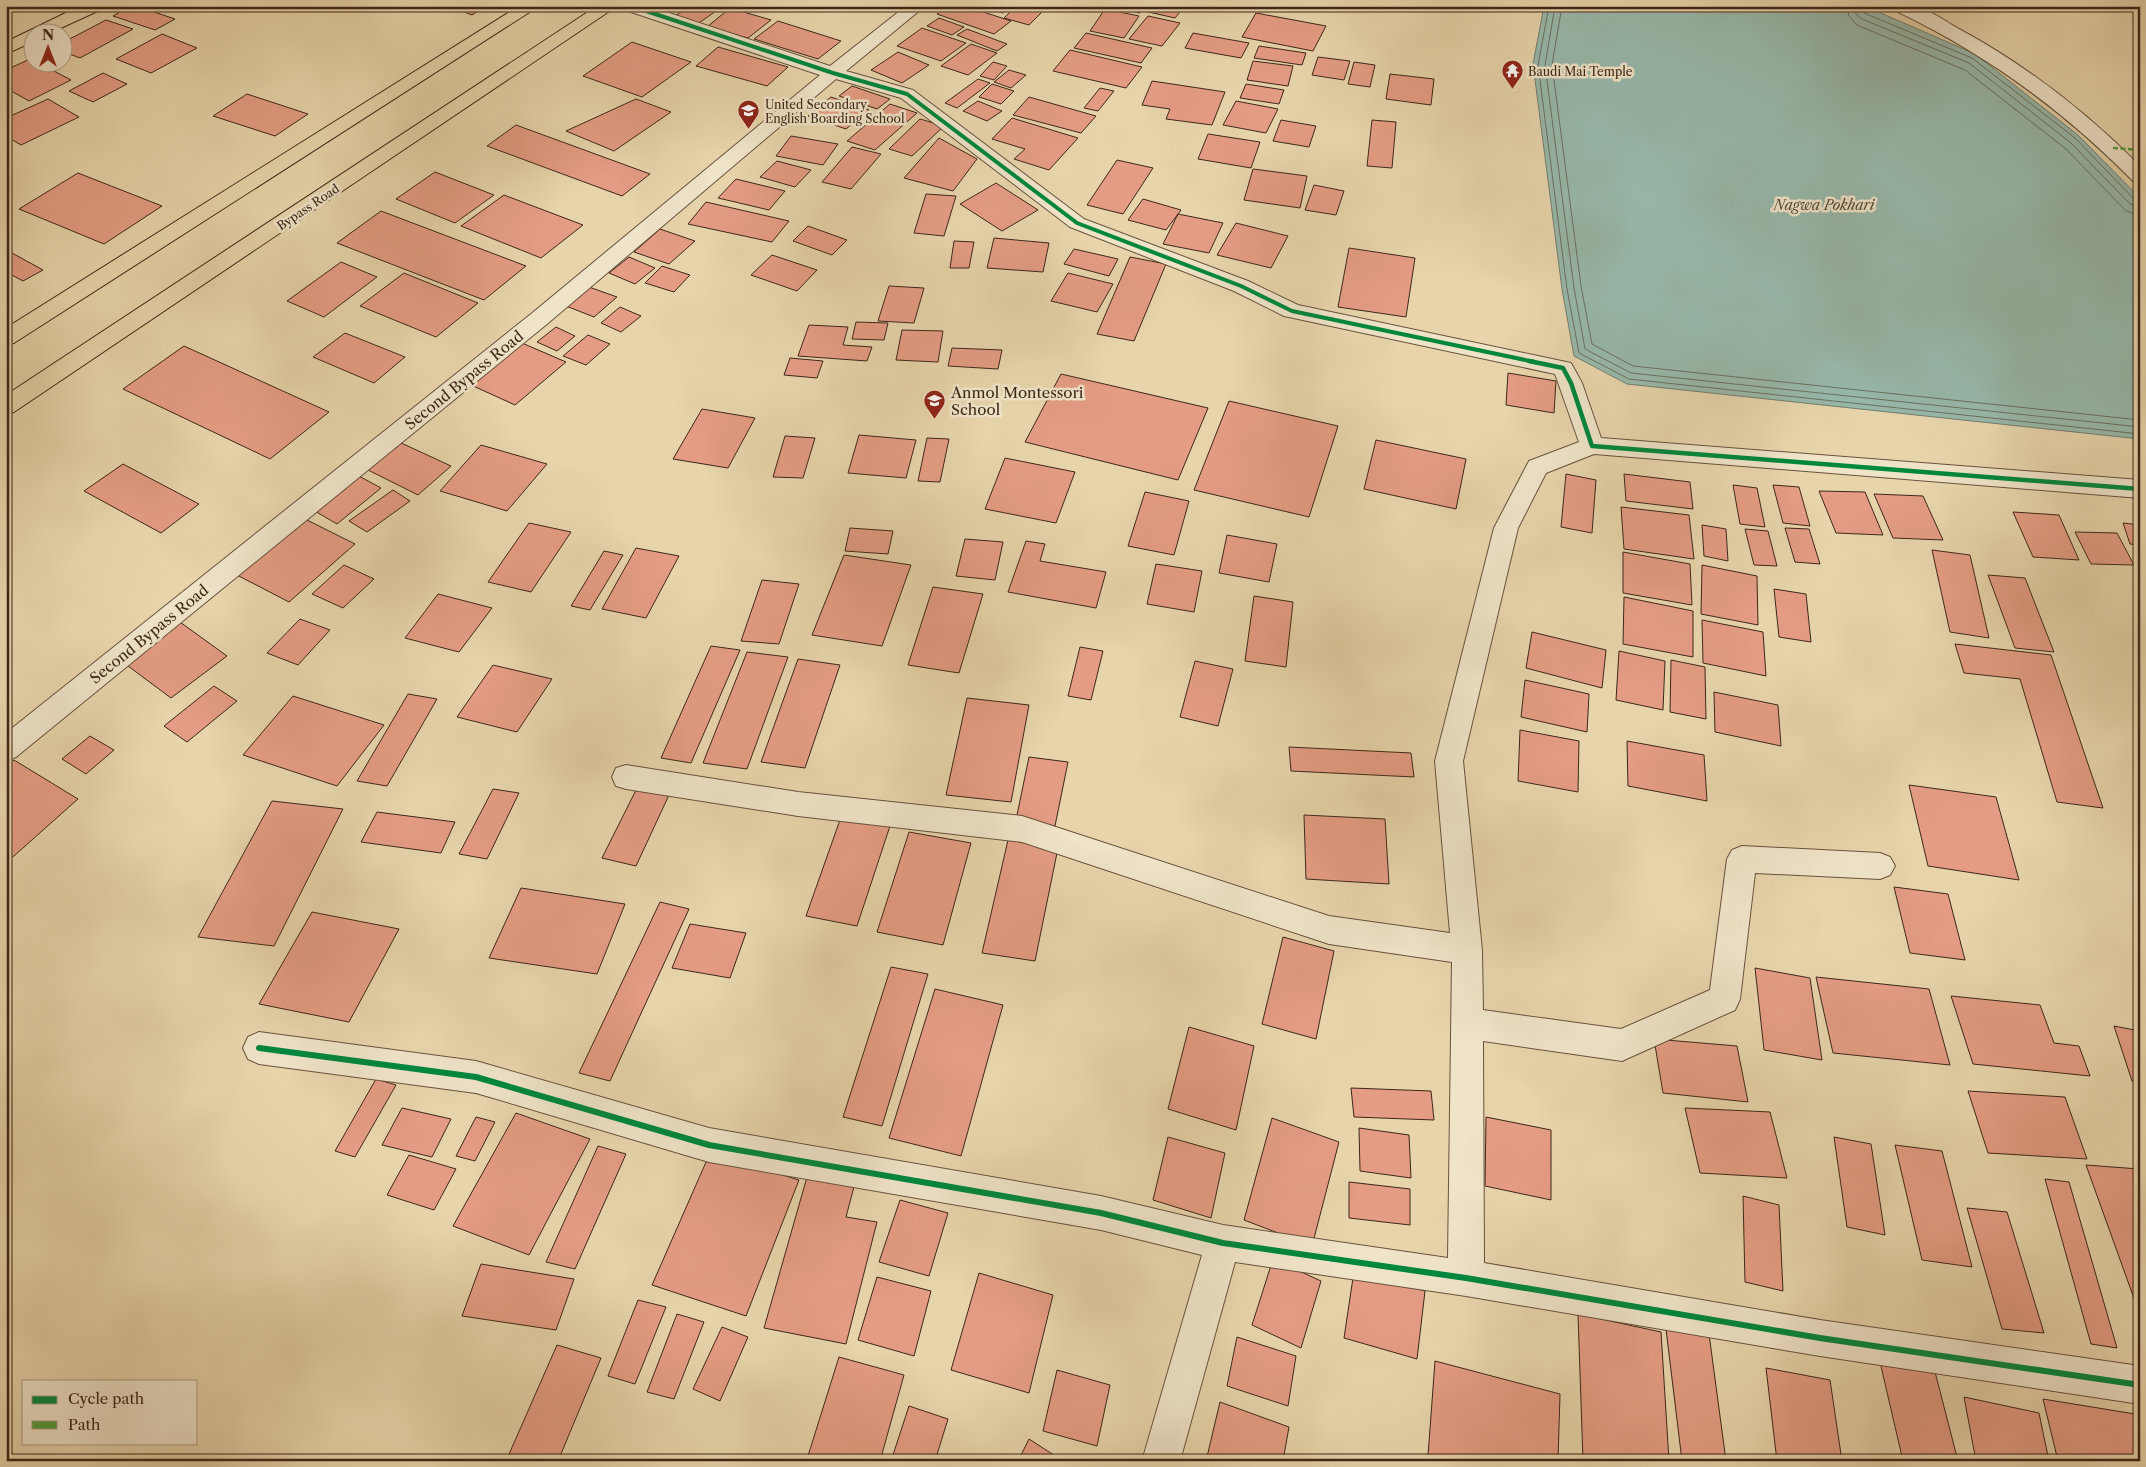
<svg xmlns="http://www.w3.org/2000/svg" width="2146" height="1467" font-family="'Libre Caslon Text',serif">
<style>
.water{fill:#97b8aa;stroke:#737e6f}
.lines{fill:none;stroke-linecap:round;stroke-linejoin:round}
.shore{stroke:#6a7060;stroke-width:1}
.building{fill:#e49c84;stroke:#3e2717}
.minor-casing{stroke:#68523c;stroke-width:2}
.major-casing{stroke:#3e2717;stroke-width:2}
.minor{fill:#efe3c8;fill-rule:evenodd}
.major{fill:#e7d4ab;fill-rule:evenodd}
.quiet{stroke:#539c3d;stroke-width:2.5;stroke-dasharray:5 2.5;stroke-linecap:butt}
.cycleway-far2-casing{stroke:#efe3c8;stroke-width:5.5}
.cycleway-far1-casing{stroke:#efe3c8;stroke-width:8}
.cycleway-casing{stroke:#efe3c8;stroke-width:9}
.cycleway-far2{stroke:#00873e;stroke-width:4}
.cycleway-far1{stroke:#00873e;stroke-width:4.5}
.cycleway{stroke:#00873e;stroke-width:6}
.labels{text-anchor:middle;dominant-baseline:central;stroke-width:5;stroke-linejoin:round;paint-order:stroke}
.far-poi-label{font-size:12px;fill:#3e2717;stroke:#efe3c8;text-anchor:start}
.far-street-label{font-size:12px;fill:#3e2717;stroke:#efe3c8}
.far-water-label{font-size:14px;font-style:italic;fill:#544b3c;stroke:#efe3c8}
.street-label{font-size:15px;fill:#3e2717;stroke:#efe3c8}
.poi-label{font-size:15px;fill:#3e2717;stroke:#efe3c8;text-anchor:start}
</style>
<rect width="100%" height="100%" fill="#e7d4ab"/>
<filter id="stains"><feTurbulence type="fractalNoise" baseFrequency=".004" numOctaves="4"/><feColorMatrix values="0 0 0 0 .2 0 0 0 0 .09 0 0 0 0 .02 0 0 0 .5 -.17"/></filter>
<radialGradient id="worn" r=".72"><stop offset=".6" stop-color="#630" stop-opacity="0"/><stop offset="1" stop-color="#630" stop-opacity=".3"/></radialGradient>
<!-- water -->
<path class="water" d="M1544 6H1853L1874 10 1975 54 2078 135 2140 198V439L1627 384 1574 356 1562 289 1533 64Z"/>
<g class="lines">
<!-- shore -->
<path class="shore" d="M1549 6 1538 65 1567 289 1579 353 1629 379 2140 434
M1555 6 1545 65 1574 288 1585 349 1631 373 2140 427
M1562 6 1552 65 1581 286 1592 344 1633 366 2140 420
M1847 6 1849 16 1857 25 1965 70 2066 149 2126 211 2140 215
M1855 6 1856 14 1862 19 1969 63 2071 143 2130 204 2140 207
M1861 6 1864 13 1972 58 2075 138 2134 199 2140 201"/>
</g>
<!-- building -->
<path class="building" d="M130 6H136L175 19 155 30 113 16Z
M158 6H191L182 12Z
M258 6H283L275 11Z
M449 6H486L472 15Z
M689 6H723L699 23 675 16Z
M947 6H965L1011 21 994 34 937 14Z
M979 6H1011L1003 13Z
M1016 6H1048L1029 25 1004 18Z
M1108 6H1144L1140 13Z
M1148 6H1185L1175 18 1144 11Z
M730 8 771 20 748 38 707 27Z
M1105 9 1139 16 1124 38 1090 31Z
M1256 13 1326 26 1313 51 1242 37Z
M1148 16 1180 23 1162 46 1129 39Z
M939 18 964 27 952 35 927 26Z
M106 20 133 29 80 58 62 51V43Z
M778 21 841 41 818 59 754 39Z
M922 28 966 43 941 61 897 46Z
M967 29 1007 44 997 51 957 35Z
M1086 33 1152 48 1141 63 1074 48Z
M1193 33 1249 43 1241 58 1185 48Z
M162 34 197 48 151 73 116 59Z
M632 42 691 62 642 97 583 76Z
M971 44 997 53 968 75 941 66Z
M1259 46 1306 53 1302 65 1254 58Z
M718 47 788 67 767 86 696 66Z
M1070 50 1142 67 1126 88 1053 71Z
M898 52 929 65 902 83 871 70Z
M1318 57 1350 61 1344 80 1312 75Z
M30 59 32 62H37L71 80 29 101 6 88V70Z
M1253 61 1293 66 1288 86 1247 80Z
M993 62 1007 66 994 80 980 76Z
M1354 62 1375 65 1370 87 1348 84Z
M1009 70 1026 75 1011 88 994 82Z
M103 73 127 84 93 102 69 91Z
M1390 74 1434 79 1431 105 1386 99Z
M978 79 990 83 957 108 945 103Z
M1152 81 1225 92 1212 125 1166 119 1170 109 1142 105Z
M992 84 1014 91 1001 104 979 97Z
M1246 84 1284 90 1279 104 1240 98Z
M852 86 890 99 877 109 839 96Z
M1100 88 1114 91 1098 111 1084 108Z
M247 94 308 114 275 136 213 116Z
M831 97 869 110 846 129 808 116Z
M1029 97 1096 116 1081 133 1013 115Z
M48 99 79 117 21 145 6 136V118Z
M636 99 671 112 614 151 566 131Z
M978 101 1002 111 987 121 963 111Z
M1236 101 1278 109 1266 133 1223 125Z
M890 104 917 113 875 150 847 141Z
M1012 118 1078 138 1049 170 1014 159 1025 149 992 139Z
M920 119 944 126 912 156 889 149Z
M1281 120 1316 126 1309 147 1273 141Z
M1372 120 1396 122 1392 168 1367 166Z
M516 125 650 174 622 196 487 146Z
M1208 134 1260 142 1251 168 1198 159Z
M791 136 838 144 823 165 776 156Z
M939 138 977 159 953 191 904 178Z
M852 147 881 154 851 189 822 182Z
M1117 160 1153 168 1123 214 1087 205Z
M777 161 811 170 795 187 760 177Z
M1253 169 1307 176 1300 208 1244 200Z
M435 172 494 195 455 223 396 199Z
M78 173 162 206 104 244 19 209Z
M736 179 785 191 769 210 718 198Z
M996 183 1038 210 1002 231 960 204Z
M1314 185 1344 191 1336 215 1305 210Z
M926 194 956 196 944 236 914 233Z
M504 195 583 225 541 258 461 226Z
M1143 199 1181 210 1166 230 1128 220Z
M706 202 789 221 772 242 688 224Z
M381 211 526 266 484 300 337 243Z
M1178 214 1223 223 1209 253 1163 244Z
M1236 223 1288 236 1271 268 1217 255Z
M808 226 847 240 832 255 793 241Z
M660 229 695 241 669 264 634 252Z
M994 238 1049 243 1043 272 987 268Z
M954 241 974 242 969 268H950Z
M1349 248 1415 258 1406 317 1338 307Z
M1074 249 1118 259 1109 276 1064 264Z
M12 253 43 270 23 281 6 272V256Z
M772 255 817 270 797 291 751 275Z
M629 257 655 268 635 284 609 273Z
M1130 257 1166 264 1134 341 1097 334Z
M341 262 377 277 324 317 287 301Z
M662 266 690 275 674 292 645 283Z
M404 273 478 303 436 337 360 306Z
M1068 273 1113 284 1097 312 1051 301Z
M889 286 924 288 914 323 878 321Z
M589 287 617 297 594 317 566 306Z
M620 307 641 316 621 332 601 323Z
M856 322 888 323 884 340 852 339Z
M809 325 848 327 843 345 872 347 867 361 798 356Z
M556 327 575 336 557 351 537 342Z
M902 330 943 331 938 362 896 360Z
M345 333 405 357 374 383 313 357Z
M588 335 610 344 586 365 563 356Z
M522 343 566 362 515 405 471 385Z
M184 346 329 412 270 459 123 389Z
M952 348 1002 350 998 369 948 366Z
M790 358 823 361 817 378 784 375Z
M1508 373 1556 381 1554 413 1506 405Z
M1061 374 1208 408 1178 480 1025 442Z
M1229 401 1338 426 1309 517 1194 490Z
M702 409 755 418 728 468 673 459Z
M859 435 916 440 906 478 848 473Z
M785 436 815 438 803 478 773 477Z
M927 438 949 439 940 482 918 481Z
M1376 440 1466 459 1456 509 1364 489Z
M399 442 451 466 418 495 366 469Z
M481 445 547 464 507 511 440 491Z
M1005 458 1075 472 1056 523 985 509Z
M123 464 199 504 161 533 84 491Z
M1566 474 1596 480 1592 533 1561 527Z
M1624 474 1690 482 1693 509 1626 501Z
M357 475 381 488 337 524 313 510Z
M1733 485 1757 488 1765 527 1740 524Z
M1773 485 1799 487 1810 526 1783 523Z
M393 490 410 501 367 532 349 521Z
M1819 491 1865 492 1883 535 1836 533Z
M1145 492 1189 501 1174 555 1128 546Z
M1874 494 1923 496 1943 540 1893 538Z
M1621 507 1689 515 1694 559 1624 549Z
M2013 512 2059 515 2079 560 2033 557Z
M303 518 355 544 289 602 235 574Z
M529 523 571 532 531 592 488 582Z
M2123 523 2140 525V545L2130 544Z
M1702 525 1726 529 1728 561 1704 556Z
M850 528 893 531 888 554 845 551Z
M1785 528 1809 529 1820 564 1795 562Z
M1745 529 1768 531 1777 566 1754 565Z
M2075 532 2117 533 2134 565 2091 564Z
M1227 535 1277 544 1269 582 1219 573Z
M965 539 1003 542 995 580 956 576Z
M1026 541 1045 544 1040 561 1106 572 1096 608 1008 592Z
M636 548 679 556 646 618 602 609Z
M1932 550 1970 555 1989 638 1950 632Z
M604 551 623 555 590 610 571 606Z
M1623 552 1690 564 1692 605 1623 593Z
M844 555 911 565 882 646 812 635Z
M1156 564 1202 571 1194 612 1147 604Z
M344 565 374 579 343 608 312 594Z
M1702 565 1757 576 1758 625 1701 614Z
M1988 575 2025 578 2054 652 2015 648Z
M762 580 799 584 779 644 741 641Z
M933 587 983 594 959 673 908 665Z
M1774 589 1806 594 1811 642 1779 637Z
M438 594 492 608 459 652 405 638Z
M1254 596 1293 602 1286 667 1245 661Z
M1624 597 1693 611V657L1623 644Z
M300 619 330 630 298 665 267 653Z
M1702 620 1763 632 1766 676 1703 663Z
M180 622 227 656 171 698 124 663Z
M1532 632 1606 650 1602 688 1526 668Z
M1955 644 2051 655 2103 808 2057 802 2020 679 1964 673Z
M711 646 740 650 691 763 661 758Z
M1080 647 1103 651 1091 700 1068 696Z
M1619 651 1665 661 1663 710 1616 700Z
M747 652 788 657 747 769 703 763Z
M798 659 840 665 805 768 761 762Z
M1671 660 1705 667 1706 719 1670 712Z
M1195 661 1233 669 1218 726 1180 717Z
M493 665 552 679 517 732 457 717Z
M1525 680 1589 694 1587 732 1521 717Z
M214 686 237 701 187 742 164 726Z
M1714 692 1778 705 1781 746 1715 732Z
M408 694 437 699 387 786 357 781Z
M293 696 384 725 337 786 243 755Z
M967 698 1029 705 1011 802 946 795Z
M1520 730 1579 741 1578 792 1518 781Z
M90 736 114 750 86 774 62 759Z
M1627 741 1704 755 1707 801 1628 786Z
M1289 747 1411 753 1414 777 1291 771Z
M1029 757 1068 762 1055 826 1016 820Z
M14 760 78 799 6 863V767Z
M1909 785 1996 797 2019 880 1928 866Z
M637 788 669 795 636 866 602 858Z
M493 789 519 793 487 859 459 854Z
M272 801 343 809 274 946 198 937Z
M377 812 455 822 441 853 361 842Z
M1304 815 1385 819 1389 884 1306 879Z
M841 817 890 826 857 926 806 916Z
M909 832 971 843 943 945 877 932Z
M1008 840 1058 848 1035 961 982 953Z
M1894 887 1948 894 1965 960 1910 953Z
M521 888 625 904 597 974 489 958Z
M660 902 689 909 610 1081 579 1073Z
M312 912 399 929 349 1022 259 1004Z
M690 924 746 933 730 978 672 968Z
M1283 937 1334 951 1316 1039 1262 1024Z
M891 967 928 974 882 1126 843 1117Z
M1755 968 1810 978 1822 1060 1764 1050Z
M1816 977 1929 989 1950 1065 1833 1053Z
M935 989 1003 1005 961 1156 889 1138Z
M1951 996 2040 1005 2054 1043 2079 1046 2090 1076 1973 1064Z
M2114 1026 2140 1031V1083L2132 1081Z
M1189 1027 1254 1046 1236 1130 1168 1109Z
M1654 1039 1737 1046 1748 1102 1663 1093Z
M376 1079 396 1085 355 1157 335 1151Z
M1351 1088 1431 1091 1434 1120 1354 1117Z
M1968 1091 2065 1097 2087 1159 1988 1153Z
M402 1108 451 1119 432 1157 382 1145Z
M1685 1108 1770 1112 1787 1178 1700 1173Z
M516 1113 590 1139 529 1255 453 1226Z
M476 1117 495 1122 475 1161 456 1156Z
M1486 1117 1551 1130V1200L1485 1186Z
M1272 1118 1339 1142 1312 1246 1244 1220Z
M1359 1128 1409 1135 1411 1178 1360 1171Z
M1168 1137 1225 1153 1211 1218 1153 1200Z
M1834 1137 1871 1144 1885 1235 1847 1227Z
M1895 1145 1942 1151 1972 1267 1922 1260Z
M598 1146 626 1154 575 1269 546 1262Z
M710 1153 799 1180 746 1316 652 1285Z
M409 1155 456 1169 434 1210 387 1195Z
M2086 1165 2139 1169 2140 1172V1315Z
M809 1170 856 1179 846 1217 877 1222 846 1344 764 1328Z
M2045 1179 2069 1182 2117 1348 2091 1344Z
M1349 1182 1410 1189V1225L1349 1218Z
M1743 1196 1779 1205 1783 1291 1745 1282Z
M900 1200 948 1213 929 1276 879 1262Z
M1967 1208 2007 1212 2044 1333 2002 1329Z
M1273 1259 1321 1281 1301 1348 1252 1325Z
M481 1264 574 1279 556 1330 462 1316Z
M1354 1271 1425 1291 1417 1359 1344 1338Z
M979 1273 1053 1295 1029 1393 951 1370Z
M877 1277 931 1291 914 1356 858 1340Z
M638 1300 666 1307 635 1384 608 1376Z
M677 1314 704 1322 674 1399 647 1392Z
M1578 1314 1661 1332 1669 1461H1583Z
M722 1327 748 1337 720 1401 693 1389Z
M1666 1329 1709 1334 1726 1461H1682Z
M1237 1337 1296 1356 1288 1406 1227 1386Z
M557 1345 601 1358 558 1461H506Z
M839 1357 904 1375 880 1461H815L807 1459Z
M1435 1361 1560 1394 1558 1461H1445L1428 1456Z
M1880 1362 1934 1368 1958 1461H1903Z
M1766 1368 1830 1380 1842 1461H1777Z
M1057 1370 1110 1385 1097 1446 1043 1431Z
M1964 1397 2039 1413 2049 1461H1976Z
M2043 1399 2135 1414 2140 1432V1461H2058Z
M1220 1402 1289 1427 1283 1461H1206Z
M909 1406 948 1419 935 1461H891Z
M1029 1439 1063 1461H1018Z"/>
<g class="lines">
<defs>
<path id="minor" d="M623 6H648L830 66 906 6H925L846 71 913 90 1084 219 1248 281 1298 305 1571 363 1582 383 1601 438 2140 480V498L1594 454 1546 473 1518 528 1463 761 1482 950 1483 1010 1621 1029 1710 990 1727 859 1732 850 1742 846 1880 853 1890 857 1895 866 1890 875 1880 879 1755 873 1740 999 1735 1010 1633 1056 1622 1061 1483 1041 1484 1263 1820 1320 2140 1366V1404L1820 1356 1466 1296 1235 1262 1180 1461H1142L1202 1255 1101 1230 709 1162 476 1093 259 1064 248 1059 243 1048 248 1037 259 1032 476 1061 709 1128 1101 1196 1223 1225 1448 1258 1452 962 1329 944 1022 842 798 816 626 789 616 786 612 777 616 768 626 765 798 792 1022 816 1329 916 1450 933 1435 761 1494 528 1529 461 1579 442 1555 374 1284 316 1234 291 1070 227 901 98 836 79 547 324 16 757 6 761V733L531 314 820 75 625 10Z
M1892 6C1899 6 1908 5 1915 6 1930 10 1945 21 1959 29 2026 65 2086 112 2140 166V183L2133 181C2063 110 1985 53 1894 10Z"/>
<path id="major" d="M80 6H102L100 10 52 32H32V42L6 54V42Z
M519 6H539L14 343 6 345V328Z
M597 6H617L14 412 6 414V395Z"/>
</defs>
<!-- minor casing -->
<use href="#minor" class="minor-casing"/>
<!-- major casing -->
<use href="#major" class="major-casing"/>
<!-- minor -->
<use href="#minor" class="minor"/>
<!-- major -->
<use href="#major" class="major"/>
<!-- quiet -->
<path class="quiet" d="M2113 148 2140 150"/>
<defs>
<path id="cycleway-far2" d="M631 6 833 73 907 94 1077 223 1241 286 1292 311 1535 362"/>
<path id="cycleway-far1" d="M1529 361 1563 368 1571 383 1592 446 2140 489"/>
<path id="cycleway" d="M259 1048 476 1077 709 1145 1101 1213 1223 1243 1466 1278 1820 1338 2140 1385"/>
</defs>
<!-- cycleway-far2 casing -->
<use href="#cycleway-far2" class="cycleway-far2-casing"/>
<!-- cycleway-far1 casing -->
<use href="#cycleway-far1" class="cycleway-far1-casing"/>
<!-- cycleway casing -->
<use href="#cycleway" class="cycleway-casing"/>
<!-- cycleway-far2 -->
<use href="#cycleway-far2" class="cycleway-far2"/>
<!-- cycleway-far1 -->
<use href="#cycleway-far1" class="cycleway-far1"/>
<!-- cycleway -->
<use href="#cycleway" class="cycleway"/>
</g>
<!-- icons -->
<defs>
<symbol id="temple-pin" viewBox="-11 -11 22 30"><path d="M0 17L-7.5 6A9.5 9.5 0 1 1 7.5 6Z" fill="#8f2418" stroke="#efe3c8"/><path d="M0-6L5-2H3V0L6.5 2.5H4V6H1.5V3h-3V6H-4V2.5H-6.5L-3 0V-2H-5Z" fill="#fff"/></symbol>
<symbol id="school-pin" viewBox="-11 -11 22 30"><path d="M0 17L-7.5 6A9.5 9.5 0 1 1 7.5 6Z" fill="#8f2418" stroke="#efe3c8"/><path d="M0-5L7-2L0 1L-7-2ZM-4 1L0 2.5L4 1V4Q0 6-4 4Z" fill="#fff"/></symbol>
</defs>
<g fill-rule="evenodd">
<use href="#temple-pin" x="1500" y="58" width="25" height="34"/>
<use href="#school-pin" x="736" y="98" width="25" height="34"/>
<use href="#school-pin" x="922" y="388" width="25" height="34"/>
</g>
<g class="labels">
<!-- far-poi labels -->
<g class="far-poi-label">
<text x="1528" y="71">Baudi Mai Temple</text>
<text x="765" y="104">United Secondary<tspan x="765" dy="14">English Boarding School</tspan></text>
</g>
<!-- far-street labels -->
<g class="far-street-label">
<text transform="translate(308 207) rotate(-34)">Bypass Road</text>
</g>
<!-- far-water labels -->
<g class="far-water-label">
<text x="1824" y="205">Nagwa Pokhari</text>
</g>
<!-- street labels -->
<g class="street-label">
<text transform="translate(464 380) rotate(-39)">Second Bypass Road</text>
<text transform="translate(149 634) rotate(-39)">Second Bypass Road</text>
</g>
<!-- poi labels -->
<g class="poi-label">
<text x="951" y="392">Anmol Montessori<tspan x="951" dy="17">School</tspan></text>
</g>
</g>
<!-- margin -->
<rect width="2146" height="1467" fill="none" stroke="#e7d4ab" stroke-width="25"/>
<rect x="8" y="8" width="2131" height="1452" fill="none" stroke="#3e2717" stroke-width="2.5"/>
<rect x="12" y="12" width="2121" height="1442" fill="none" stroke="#3e2717"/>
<!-- legend -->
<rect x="22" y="1380" width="175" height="65" fill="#efe3c8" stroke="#a89881"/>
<rect x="32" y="1396" width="25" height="8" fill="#00873e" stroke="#a89881"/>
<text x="68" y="1404" font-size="15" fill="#3e2717">Cycle path</text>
<rect x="32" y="1421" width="25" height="8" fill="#539c3d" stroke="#a89881"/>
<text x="68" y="1430" font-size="15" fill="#3e2717">Path</text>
<!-- north arrow -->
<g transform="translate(48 48)"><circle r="24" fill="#efe3c8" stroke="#a89881"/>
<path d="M0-4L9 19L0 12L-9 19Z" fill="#8f2418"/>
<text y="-8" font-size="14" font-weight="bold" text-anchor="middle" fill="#3e2717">N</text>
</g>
<rect width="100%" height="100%" filter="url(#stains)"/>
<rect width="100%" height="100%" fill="url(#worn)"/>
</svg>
